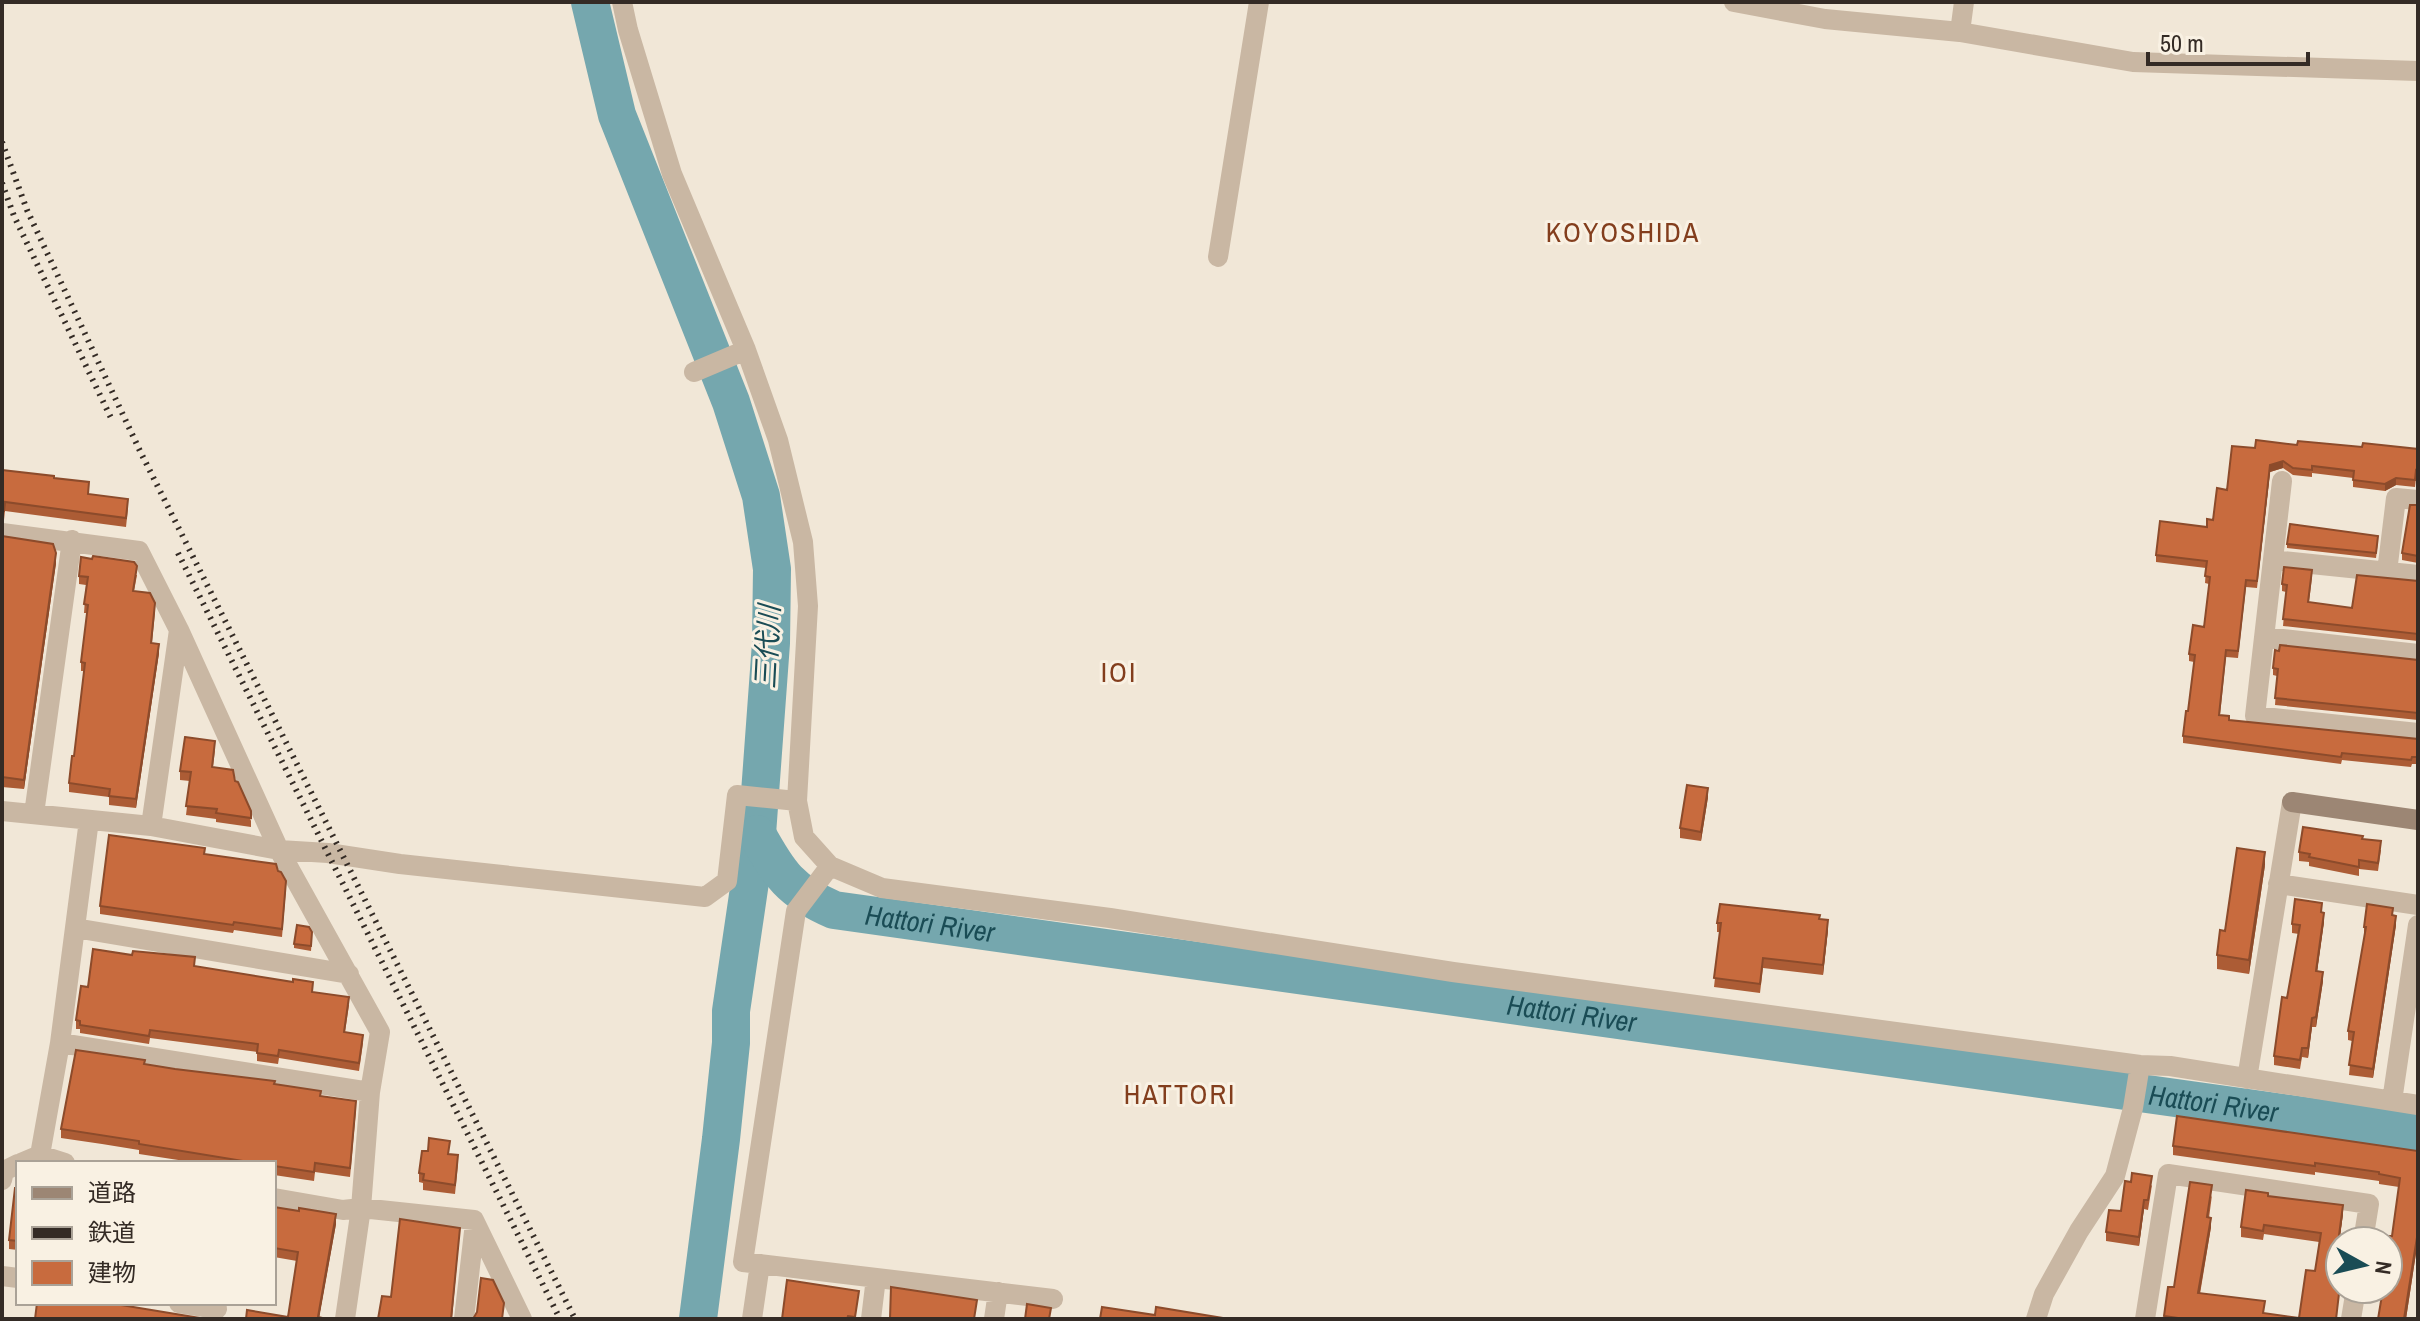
<svg xmlns="http://www.w3.org/2000/svg" width="2420" height="1321" font-family="'Archivo Narrow','Noto Sans JP',sans-serif">
<style>
.lines{fill:none;stroke-linecap:round;stroke-linejoin:round}
.river{stroke:#75a7ae;stroke-width:38}
.street{stroke:#c9b7a3;stroke-width:20}
.secondary{stroke:#9c8674;stroke-width:20}
.rail{stroke:#342b25;stroke-width:6;stroke-dasharray:2 6;stroke-linecap:butt}
.wall{fill:#ac5c35}
.shaded-wall{fill:#8c4b2b}
.building{fill:#c86b3e;stroke:#8c4b2b;stroke-width:2}
.labels{text-anchor:middle;dominant-baseline:central;stroke-width:6;stroke-linejoin:round;paint-order:stroke}
.neighbourhood-label{font-size:28px;letter-spacing:2px;fill:#833e1d;stroke:#f9f1e3}
.water-label{font-size:28px;font-style:italic;fill:#1a4c55;stroke:#f9f1e3}
</style>
<rect width="100%" height="100%" fill="#f1e7d7"/>
<g class="lines">
<!-- river -->
<g class="river">
<path d="M590 2 617 115 731 402 761 496 772 569 771 643 757 834 731 1011V1043L721 1139 698 1319"/>
<path id="s1" d="M757 834C779 874 790 891 834 910L2418 1132"/>
</g>
<!-- street -->
<path class="street" d="M622 2 628 30 672 174 746 350 778 440 803 542 808 606 797 801 804 837 830 866 882 888 1110 918 1453 972 2140 1065 2170 1066 2418 1105
M1734 2 1825 19 1960 32 2133 62 2418 71
M1960 32 1964 2
M1218 257 1259 2
M694 372 746 350
M2282 481 2255 716 2418 733
M2 533 139 551 179 630 279 850 380 1032 370 1092 361 1208 345 1319
M2273 560 2418 575
M2387 572 2396 498 2418 500
M2264 637 2418 654
M2 811 151 826 279 850 328 853 400 864 705 897 727 881 737 795 797 801
M34 814 72 540
M151 826 179 630
M830 866 796 911 743 1262 1053 1299
M2278 884 2418 905
M75 928 349 974
M60 1043 370 1092
M2247 1079 2292 802
M2392 1101 2418 925
M40 1155 60 1043 89 820
M21 1163 40 1155 65 1163
M2 1180 4 1171 18 1164
M274 1198 343 1210 361 1208 474 1220 522 1319
M2 1276 18 1278
M179 1303 217 1309
M464 1319 475 1223
M752 1319 760 1264
M871 1319 876 1278
M994 1319 998 1292
M2036 1319 2044 1294 2079 1231 2115 1176 2133 1108 2140 1065
M2145 1319 2168 1174 2369 1204 2363 1241
M2351 1319 2356 1289"/>
<!-- secondary -->
<path class="secondary" d="M2292 802 2418 820"/>
<!-- rail -->
<path class="rail" d="M2 142 27 210 140 451 575 1319
M2 183 14 216 112 420
M178 553 560 1319"/>
</g>
<!-- wall -->
<path class="wall" d="M2297 445 2418 449V478H2416L2415 487 2396 485 2385 491 2353 487V478L2312 473V477L2293 475 2283 468 2270 472 2257 588 2246 587 2238 658 2226 657 2220 715 2229 720 2418 739V764H2412L2411 767 2342 760 2341 764 2183 743V736L2188 711 2194 662 2189 661V654L2204 627 2209 584 2205 583 2206 568 2156 562V555L2207 527 2213 520 2227 490 2255 448Z
M2 470 54 478 89 494 128 508 126 527 5 511 4 520H2Z
M2418 505V563L2402 560V553Z
M2 536 56 563 24 789 2 787Z
M2378 541 2376 558 2287 548V544Z
M137 575 134 591 155 612 152 643 159 653 136 808 109 805V797L69 792V783L74 756 84 671H81V662L87 613H84L86 585 79 584V576Z
M2312 577 2309 602 2352 608 2418 581V641L2283 626 2286 592 2282 591V584Z
M2418 660V720L2275 705 2277 676 2273 675V668Z
M215 750 213 767 235 781 238 782 251 821V827L216 822V819L186 815 190 781 180 780V771Z
M1708 797 1701 841 1680 838V828Z
M2362 839 2381 850 2378 871 2359 869V876L2309 866V862L2299 861V852Z
M205 854 278 871 286 889 282 937 234 930 233 933 100 914V906Z
M2265 865 2249 974 2217 969V955L2225 931Z
M2322 913 2324 922 2317 971 2323 981 2316 1027H2312L2308 1058 2302 1057 2300 1069 2274 1065V1056L2287 998 2299 934 2292 933V924Z
M2393 916 2396 925 2373 1078 2349 1075 2352 1041 2348 1040V1031L2365 936H2364V927Z
M1820 919 1828 930 1823 975 1763 968 1760 993 1714 987 1720 932H1717V923Z
M312 937 311 951 294 948V944Z
M195 967 313 992 349 1005 345 1032 363 1043 359 1071 279 1058 278 1064 257 1061V1052L150 1038 149 1044 80 1033V1029H76V1020L88 987Z
M145 1064 274 1084 321 1096 356 1110 350 1177 315 1172 314 1181 274 1175V1163H198L139 1154V1150L102 1144 61 1138V1129Z
M2173 1146 2418 1151V1240L2406 1319 2399 1187 2379 1184V1181L2315 1172V1175L2173 1155Z
M449 1154 458 1164 455 1194 423 1190V1183L419 1182V1173Z
M2152 1185 2148 1210 2144 1209 2139 1246 2106 1241V1232L2121 1211Z
M18 1188V1250L9 1249V1240Z
M2212 1195 2209 1218 2211 1227 2200 1294 2265 1313 2299 1318 2315 1271 2319 1242 2264 1234 2263 1240 2241 1237V1227L2268 1196 2343 1214 2339 1243 2337 1319H2164L2174 1287Z
M274 1207 336 1224 319 1317H288L297 1261 274 1257Z"/>
<!-- shaded-wall -->
<path class="shaded-wall" d="M2283 461V468L2270 472 2257 588 2270 465Z
M2396 478V485L2385 491V484Z
M56 553V563L24 789V780Z
M159 644V653L136 808V799Z
M1708 788V797L1701 841V832Z
M2265 852V865L2249 974V960Z
M2324 913V922L2316 980V971Z
M2396 916V925L2373 1078V1069Z
M1828 920V930L1823 975V965Z
M2323 972V981L2316 1027V1017Z
M2312 1018V1027L2308 1058V1048Z
M2144 1200V1209L2139 1246V1237Z
M2343 1205V1214L2338 1252V1243Z
M336 1214V1224L319 1319H318Z
M2211 1218V1227L2198 1303V1293Z
M460 1228 452 1319H451Z
M2418 1231V1240L2406 1319H2404Z"/>
<!-- building -->
<path class="building" d="M2256 440 2297 445 2298 441 2362 447 2363 443 2418 449V471L2416 470 2415 480 2396 478 2385 484 2353 480 2354 471 2312 466V470L2293 468 2283 461 2270 465 2257 581 2246 580 2238 651 2226 650 2219 715 2229 716V720L2418 739V757H2412L2411 760 2342 753 2341 757 2183 736 2186 711H2188L2195 655 2189 654 2193 625 2204 627 2210 577 2205 576 2207 561 2156 555 2160 521 2207 527V519L2213 520 2217 488 2227 490 2232 446 2255 448Z
M2 470 54 476V478L89 482 88 494 128 499 126 518 5 502 4 511H2Z
M2410 505H2418V556L2402 553Z
M2290 524 2378 536 2376 553 2287 544Z
M2 536 53 544 56 553 24 780 2 777Z
M93 556 134 562 137 566 133 591 150 593 155 603 151 643 159 644 136 799 109 796 110 789 69 783 72 756H74L85 663 81 662 88 605 84 604 88 577 79 576 81 557 92 559Z
M2284 567 2312 570 2308 602 2352 608 2357 575 2418 581V634L2283 619 2287 585 2282 584Z
M2280 645 2418 660V713L2275 698 2278 669 2273 668 2275 650 2279 651Z
M185 737 215 741 212 767 233 770 235 781 238 782 251 811V818L216 813 217 809 186 806 191 772 180 771Z
M1687 785 1708 788 1701 832 1680 828Z
M2303 827 2363 836 2362 839 2381 841 2378 863 2359 860V867L2309 857 2310 854 2299 852Z
M109 835 205 848 204 854 276 864 278 871 281 872 286 881 282 929 234 922 233 925 100 906Z
M2237 848 2265 852 2249 960 2217 955 2220 930 2225 931Z
M2295 899 2322 903 2321 912 2324 913 2316 971 2323 972 2316 1017 2312 1018 2308 1048H2302L2300 1060 2274 1056 2282 997 2287 998 2300 925 2292 924Z
M1720 904 1820 915 1819 919 1828 920 1823 965 1763 958 1760 984 1714 978 1721 923H1717Z
M2367 904 2393 908 2392 915 2396 916 2373 1069 2349 1065 2354 1032 2348 1031 2366 927H2364Z
M297 925 309 927 312 932 311 946 294 944Z
M93 949 132 955 133 951 195 957 194 966 293 982V979L313 982 312 992 349 997 344 1032 363 1035 359 1063 279 1050 278 1056 257 1053 258 1044 150 1030 149 1036 80 1025V1021L76 1020 81 986 88 987Z
M76 1050 145 1060 144 1064 175 1069 275 1081 274 1084 321 1091 320 1096 356 1101 350 1168 315 1163 314 1172 274 1166V1163H255L139 1144V1141L61 1129Z
M2177 1116 2418 1151V1231L2404 1319H2378L2383 1289H2388V1241L2389 1236H2392L2400 1178 2379 1174V1172L2315 1163V1166L2173 1146Z
M429 1138 450 1141 448 1154 458 1155 455 1185 423 1180 424 1174 419 1173 422 1151H428Z
M2132 1173 2152 1176 2148 1200H2144L2139 1237 2106 1232 2109 1210 2121 1211 2125 1181 2131 1182Z
M2190 1182 2212 1185 2207 1217 2211 1218 2198 1293 2265 1301 2263 1313 2299 1318 2306 1270 2315 1271 2321 1233 2264 1225 2263 1231 2241 1227 2246 1190 2268 1193V1196L2343 1205 2338 1243H2340V1285L2336 1319H2185L2164 1316 2168 1287H2174Z
M15 1188H18V1241L9 1240Z
M274 1207 299 1211V1208L336 1214 318 1317 327 1319H246L247 1310 288 1317 298 1252 274 1248Z
M400 1219 460 1228 451 1319H378L382 1296 391 1297Z
M481 1278 493 1280 504 1303 502 1319H473L477 1312Z
M787 1280 859 1291 855 1317 848 1316 847 1319H782Z
M891 1287 977 1300 974 1319H890Z
M37 1303H109L206 1319H35Z
M1027 1304 1051 1308 1049 1319H1025Z
M1102 1307 1155 1315 1156 1307 1229 1319H1100Z"/>
<g class="labels">
<!-- neighbourhood labels -->
<g class="neighbourhood-label">
<text x="1623" y="232">KOYOSHIDA</text>
<text x="1119" y="672">IOI</text>
<text x="1180" y="1094">HATTORI</text>
</g>
<!-- water labels -->
<g class="water-label">
<text transform="translate(767 647) rotate(-87)">三代川</text>
<text stroke="none"><textPath href="#s1" startOffset="208">Hattori River</textPath></text>
<text stroke="none"><textPath href="#s1" startOffset="856">Hattori River</textPath></text>
<text stroke="none"><textPath href="#s1" startOffset="1504">Hattori River</textPath></text>
</g>
</g>
<!-- border -->
<rect width="2420" height="1321" fill="none" stroke="#342b25" stroke-width="8"/>
<!-- legend -->
<rect x="16" y="1161" width="260" height="144" fill="#f9f1e3" stroke="#aaa297" stroke-width="2"/>
<rect x="32" y="1187" width="40" height="12" fill="#9c8674" stroke="#aaa297" stroke-width="2"/>
<text x="88" y="1201" font-size="24" fill="#342b25">道路</text>
<rect x="32" y="1227" width="40" height="12" fill="#342b25" stroke="#aaa297" stroke-width="2"/>
<text x="88" y="1241" font-size="24" fill="#342b25">鉄道</text>
<rect x="32" y="1261" width="40" height="24" fill="#c86b3e" stroke="#aaa297" stroke-width="2"/>
<text x="88" y="1281" font-size="24" fill="#342b25">建物</text>
<!-- north arrow -->
<g transform="translate(2364 1265) rotate(98)"><circle r="38" fill="#f9f1e3" stroke="#aaa297" stroke-width="2"/>
<path d="M0-6L14 30L0 20L-14 30Z" fill="#1a4c55"/>
<text y="-12" font-size="22" font-weight="bold" text-anchor="middle" fill="#342b25">N</text>
</g>
<!-- scale -->
<path d="M2148 52v12h160v-12" fill="none" stroke="#342b25" stroke-width="4"/>
<text x="2160" y="52" font-size="24" fill="#342b25" stroke="#f9f1e3" stroke-width="6" paint-order="stroke">50 m</text>
</svg>
